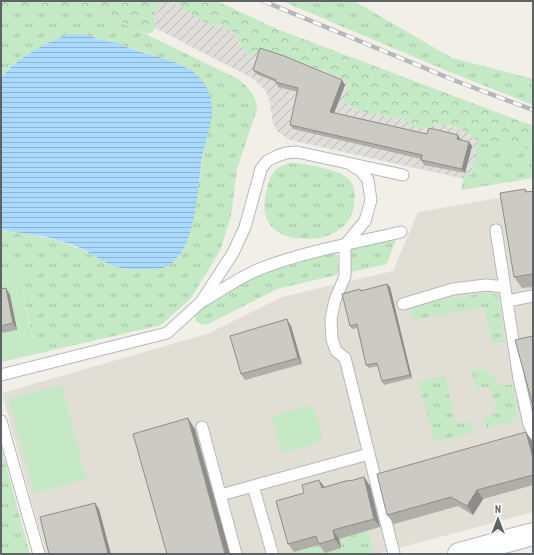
<svg xmlns="http://www.w3.org/2000/svg" width="534" height="555" font-family="'PT Sans Narrow',sans-serif">
<style>
.industrial{fill:url(#industrial-furrows)}
.education{fill:#e1ded6}
.grass{fill:url(#grass-tufts)}
.forest{fill:url(#forest-crowns)}
.green{fill:#c5e8c5}
.water{fill:url(#water-rules)}
.lines{fill:none;stroke-linecap:round;stroke-linejoin:round}
.lane-casing{stroke:#b5b8bc;stroke-width:13}
.secondary-casing{stroke:#b6babf;stroke-width:24}
.lane{stroke:#fff;stroke-width:11}
.secondary{stroke:#fff;stroke-width:22}
.rail-casing{stroke:#b6b7b8;stroke-width:4.5}
.rail{stroke:#fff;stroke-width:3;stroke-dasharray:9;stroke-linecap:butt}
.wall{fill:#afaea9}
.shaded-wall{fill:#8f8d8a}
.building{fill:#cccac5;stroke:#8f8d8a}
</style>
<defs>
<pattern id="industrial-furrows" width="10" height="10" patternUnits="userSpaceOnUse"><rect width="10" height="10" fill="#e0deda"/><path d="M-1 1l2-2M0 10L10 0M9 11l2-2" fill="none" stroke="#b9b8b5"/></pattern>
<pattern id="grass-tufts" width="24" height="20" patternUnits="userSpaceOnUse"><rect width="24" height="20" fill="#c5e8c5"/><path d="M3 7l-1-3M5 7V3M7 7l1-3M15 17l-1-3M17 17v-4M19 17l1-3" fill="none" stroke="#a3c0a4"/></pattern>
<pattern id="forest-crowns" width="20" height="18" patternUnits="userSpaceOnUse"><rect width="20" height="18" fill="#c5e8c5"/><path d="M2 6a3 3 0 1 1 6 0M12 15a3 3 0 1 1 6 0" fill="none" stroke="#a3c0a4"/></pattern>
<pattern id="water-rules" width="6" height="5" patternUnits="userSpaceOnUse"><rect width="6" height="5" fill="#aadaff"/><path d="M0 2.5h6" fill="none" stroke="#8eb4d2"/></pattern>
</defs>
<rect width="100%" height="100%" fill="#f1efe8"/>
<!-- industrial -->
<path class="industrial" d="M168 2 182 5 192 14 208 23 225 27 234 33 242 46 261 51 267 50 340 77 347 82 350 89 348 93V106L357 110 405 120 424 128 430 126 444 125 459 129 468 133 478 141 471 175 465 174 464 179 290 140 278 132 273 123 269 99 265 90 252 78 155 28 154 12 155 7 159 4Z"/>
<!-- education -->
<path class="education" d="M533 192V512L377 554H46L2 393 207 334 282 297 393 271 418 212Z"/>
<!-- grass -->
<path class="grass" d="M282 1H354L452 58 533 79V105L450 72Z
M1 8H92L238 79C248 87 256 95 257 109L237 169 231 216 220 251 191 298 161 325 36 354 18 267H1V229L57 240 85 251 110 264 121 268 151 269 162 268 178 258 190 233 193 221 205 144 193 72 182 65 146 53 132 49 116 43 107 42 95 37 56 39 22 58 8 70 1 78Z
M484 139 506 146 529 148 533 150V178L461 190 465 173 471 175 478 141Z
M289 163C299 163 309 165 319 167 341 172 359 177 354 205 352 219 345 227 333 233 325 238 314 239 304 239 272 238 258 219 267 189 271 174 273 168 289 163Z
M397 237 387 264 352 272 349 271V250L352 247Z
M332 253 337 254 339 271 336 275 277 289 208 324 202 325 196 321 195 317 197 314 205 306 264 273Z
M494 293 498 296 505 342 492 344 485 308 483 307 419 319 412 318 410 308C440 299 463 295 494 293Z
M476 369 477 371 486 369 501 385H513C514 397 522 417 509 424L508 423 487 428 483 417 497 413 490 386 477 389 471 370Z
M445 376 456 424 470 420 473 432 439 442 434 441V439L418 381Z
M1 447 30 554H1Z
M368 531 374 554H288Z"/>
<!-- forest -->
<path class="forest" d="M1 1H217L277 29 525 123 533 125V150C525 146 516 148 507 146 497 145 488 138 478 141 467 131 451 123 436 125 430 126 424 129 418 128 412 127 408 121 402 119 387 115 354 113 344 102V97L348 93 350 89 347 82 340 77 267 50 250 55 245 53C241 43 235 31 225 27 216 23 206 24 198 19 186 11 180 0 164 3 159 4 156 5 155 10 153 16 155 22 155 28L152 32 147 34 92 8H1Z"/>
<!-- green -->
<path class="green" d="M1 267H18L36 354 1 362Z
M62 385 86 479 34 493 9 399Z
M308 406 312 407 314 409 322 435 320 442 282 453 272 416Z"/>
<!-- water -->
<path class="water" d="M71 34C85 34 93 37 106 41 110 43 114 42 118 43 123 45 127 48 132 49 154 57 191 62 204 83 221 109 206 133 202 159 197 189 197 256 163 268 158 269 150 269 145 269 137 269 128 269 121 268 107 265 97 257 86 251 77 246 67 243 57 240 39 234 20 234 1 229V78C18 57 46 42 71 34Z"/>
<g class="lines">
<defs>
<path id="lane" d="M351 165 361 171 368 180 371 200 365 221 345 245V276L335 300 331 319 332 339 336 351 345 358 394 554
M496 230 519 379 529 424 533 433
M203 301C222 290 241 276 262 268 307 251 354 243 401 232
M507 301 533 296
M403 304 453 289 486 285 505 287
M1 375 167 333 201 302 233 253 245 227 261 169 267 161 277 156 286 153 297 152 403 175
M1 421 39 554
M202 427 236 554
M221 495 253 486
M272 552 253 486 369 454"/>
<path id="secondary" d="M459 554 533 534"/>
</defs>
<!-- lane casing -->
<use href="#lane" class="lane-casing"/>
<!-- secondary casing -->
<use href="#secondary" class="secondary-casing"/>
<!-- lane -->
<use href="#lane" class="lane"/>
<!-- secondary -->
<use href="#secondary" class="secondary"/>
<defs>
<path id="rail" d="M263 1 456 81 533 110"/>
</defs>
<!-- rail casing -->
<use href="#rail" class="rail-casing"/>
<!-- rail -->
<use href="#rail" class="rail"/>
</g>
<!-- wall -->
<path class="wall" d="M253 70 342 80 345 85 334 113 427 134 461 140 469 142 472 146 465 173 424 165 421 160V159L293 129 290 125 298 92 278 87 276 82 256 74Z
M525 189 528 192 533 191V287L522 288 514 277Z
M387 284 390 287 412 378 384 385 382 381 378 366 369 368 366 365 357 328 352 329 350 326 361 291Z
M6 288 10 295 17 330 1 333V289Z
M291 326 302 364 245 380 241 374Z
M532 441 533 444V485L483 499 473 515 458 506 394 524 387 515Z
M364 477 370 486 380 527 339 539 341 548 325 553 319 545 294 552 288 544 304 493 319 480 324 487 349 480 350 481Z"/>
<!-- shaded-wall -->
<path class="shaded-wall" d="M342 80 345 85 333 116 330 112Z
M458 135 461 140 460 144 457 139Z
M469 142 472 146 465 173 462 169Z
M387 284 390 287 412 378 410 375Z
M6 288 10 295 17 330 13 323Z
M287 319 291 326 302 364 298 358Z
M188 418 195 429 230 554H225Z
M526 432 532 441 533 444V458Z
M364 477 370 486 380 527 374 519Z
M319 480 326 489 322 488Z
M477 490 483 499 473 515 467 506Z
M95 503 99 509 111 554H108Z
M333 530 339 539 341 548 335 539Z"/>
<!-- building -->
<path class="building" d="M260 48 284 56 342 80 330 112 427 134 429 128 458 135 457 139 469 142 462 169 421 160 422 155 290 125 298 88 275 82 276 80 253 70Z
M525 189 526 192 533 191V274L514 277 500 193Z
M387 284 410 375 382 381 377 363 366 365 357 324 350 326 342 294 360 289 361 291Z
M6 288 13 323 1 326V289Z
M287 319 298 358 241 374 230 336Z
M533 336V406L515 340Z
M188 418 225 554H167L133 434Z
M526 432 533 458V475L477 490 467 506 451 497 387 515 377 474Z
M364 477 374 519 333 530 335 539 319 544 316 536 288 544 276 501 304 493 302 485 319 480 322 488 349 480 350 481Z
M95 503 108 554H49L40 517Z"/>
<!-- border -->
<rect width="534" height="555" fill="none" stroke="#5f6368" stroke-width="4"/>
<!-- north arrow -->
<g transform="translate(498 519)" stroke="#ffffff" stroke-width="3" paint-order="stroke">
<path d="M0-3L7 15L0 10L-7 15Z" fill="#5f6368"/>
<text y="-6" font-size="11" font-weight="bold" text-anchor="middle" fill="#5f6368">N</text>
</g>
</svg>
